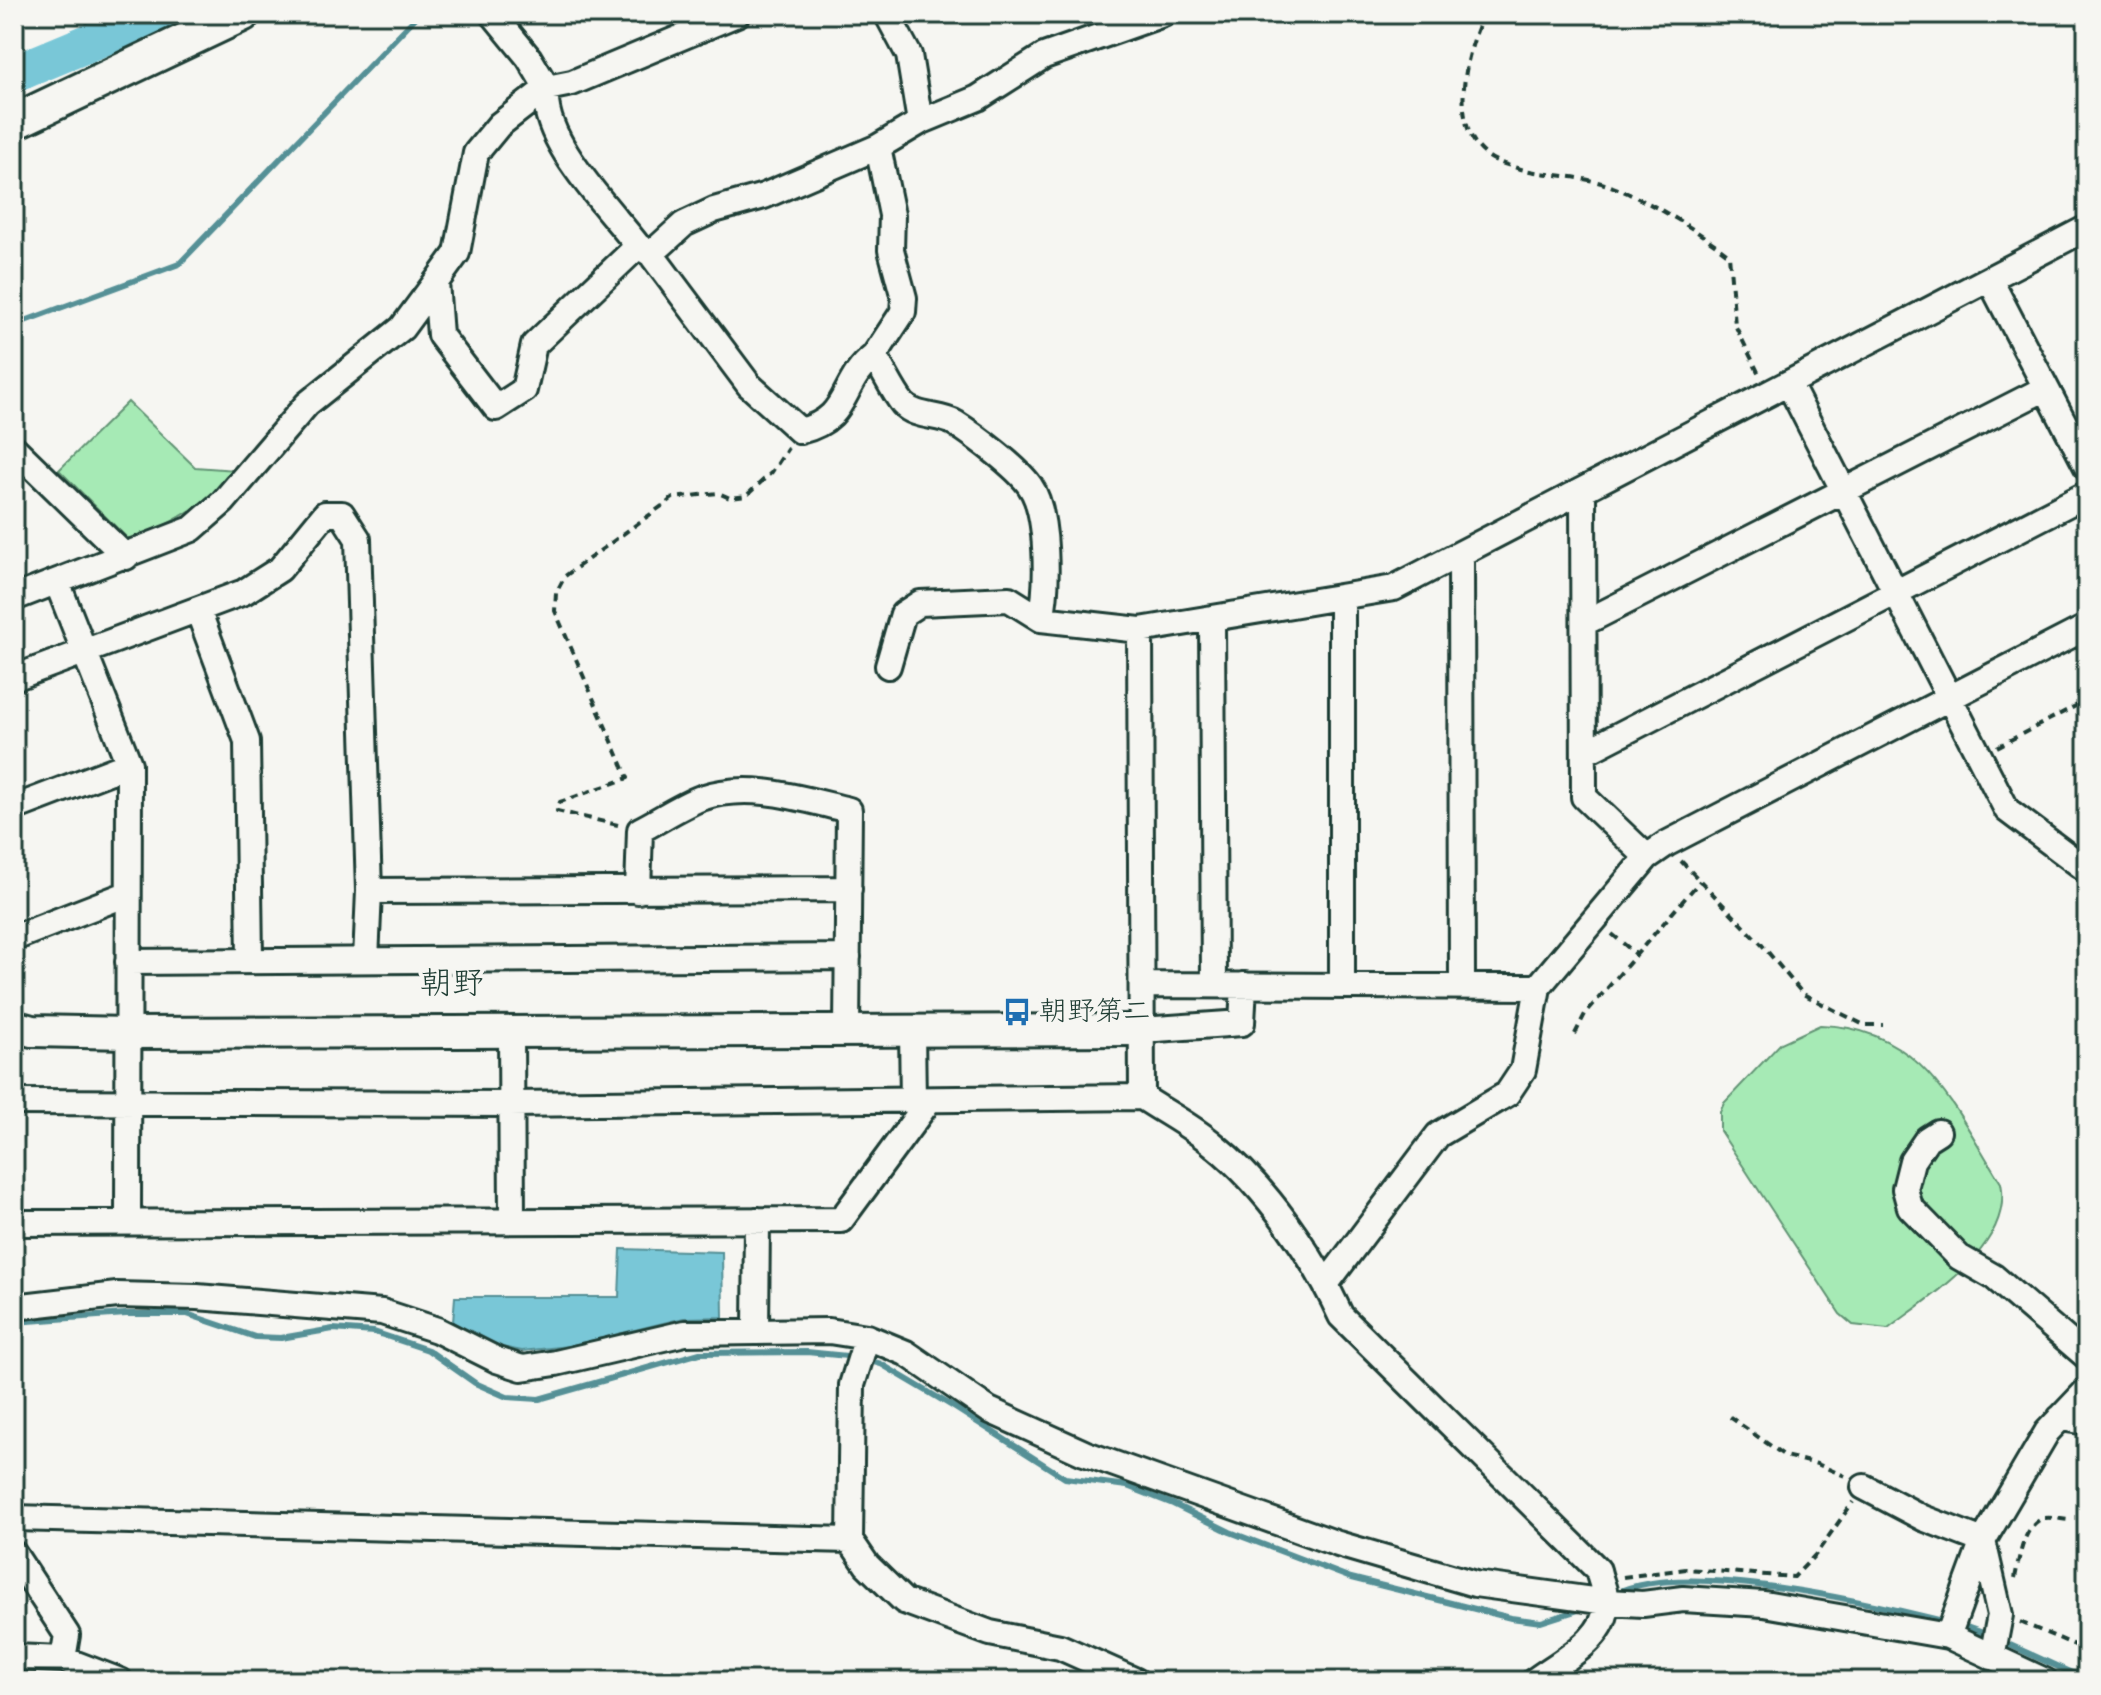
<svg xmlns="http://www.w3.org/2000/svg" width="2101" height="1695" font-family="Mynerve,'Klee One',sans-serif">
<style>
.green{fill:#a6eab5;stroke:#629474;stroke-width:2}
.water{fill:#79c7d7;stroke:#559096;stroke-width:2}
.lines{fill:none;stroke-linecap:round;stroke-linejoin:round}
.stream{stroke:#559096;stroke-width:6}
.river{stroke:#79c7d7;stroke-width:38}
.minor-casing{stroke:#1f3d34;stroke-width:30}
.tertiary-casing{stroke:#1f3d34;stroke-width:36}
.secondary-casing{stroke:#1f3d34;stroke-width:40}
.path{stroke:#1f3d34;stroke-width:4;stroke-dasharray:8 6;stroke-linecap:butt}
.minor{stroke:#f6f6f2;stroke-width:24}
.tertiary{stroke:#f6f6f2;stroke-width:30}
.secondary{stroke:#f6f6f2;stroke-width:34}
.labels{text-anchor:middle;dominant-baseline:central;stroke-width:8;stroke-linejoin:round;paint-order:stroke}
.poi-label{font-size:28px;fill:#1f3d34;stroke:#f6f6f2;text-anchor:start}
.quarter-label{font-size:32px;fill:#1f3d34;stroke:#f6f6f2}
</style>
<rect width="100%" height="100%" fill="#f6f6f2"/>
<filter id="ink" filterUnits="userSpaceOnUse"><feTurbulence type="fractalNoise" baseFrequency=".0125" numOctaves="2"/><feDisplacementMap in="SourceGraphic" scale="16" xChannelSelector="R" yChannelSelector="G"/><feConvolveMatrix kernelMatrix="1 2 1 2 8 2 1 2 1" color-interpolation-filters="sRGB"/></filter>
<g filter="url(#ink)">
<!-- green -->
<path class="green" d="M128 402 195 467 237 470C205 504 173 526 128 539L59 470Z
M1820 1025C1922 1027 1954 1108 2001 1183 2014 1245 1931 1296 1888 1329L1853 1325 1840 1314 1720 1131V1112L1724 1103 1781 1043Z"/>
<!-- water -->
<path class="water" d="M621 1249 722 1252 723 1317 684 1318 569 1346 522 1351 492 1345 453 1322 455 1297H619Z"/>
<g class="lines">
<!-- stream -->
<path class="stream" d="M14 325 179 264 419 14
M14 1322 126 1314H187L255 1337 281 1338 333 1329 374 1332 428 1350 475 1383 507 1397 539 1399 700 1353 807 1352 857 1357
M867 1360 881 1364 952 1406 1065 1478 1127 1486 1173 1504 1230 1532 1351 1578 1511 1618 1541 1622 1588 1607
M1616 1593C1685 1559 1872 1603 1947 1622
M1958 1624 1989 1635
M1999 1640 2087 1680"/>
<!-- river -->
<path class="river" d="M14 74 158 14"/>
<defs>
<path id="minor" d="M493 14 529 58 547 88C537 137 609 208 638 246L651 254 749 385 800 431C852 418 838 384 874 356 884 371 892 390 903 404 916 418 939 414 955 423 974 435 1018 468 1030 486 1049 513 1048 589 1041 619L1140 630 1394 588 2087 228
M887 14 909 55 920 122
M651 254 684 224 714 210 764 196 878 147 920 122 978 98 1044 56 1163 14
M1990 280 2087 467
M436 282 440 335 496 408 524 390 534 345 638 246
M874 356 903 312 904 298 891 250 892 215 878 147
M1789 384 2007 810 2087 870
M14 448 126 557
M1583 490 1584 797 1647 857
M1461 554 1462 985
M57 582 129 764 128 1222
M14 598 192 529 223 502 307 404 402 328 436 282 457 253 476 153 499 125 547 88 572 83 737 14
M198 610 247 741 250 959
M1212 621 1214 984
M1584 623 2046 388
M1140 630 1142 1097
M888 666 903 614 920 603 1009 599 1041 619
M14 678 244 592 280 569 325 514H342L358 539 369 891 366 960
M1584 753 2087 494
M14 808 129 764
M369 891 849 889
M638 891 640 830C660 820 680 806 701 798 750 781 802 799 849 810L847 1030
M14 938 127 894
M128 962 848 957
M1144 985 1538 987
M1342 986V599
M511 1030 512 1221
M912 1030 913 1102
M1142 1030 1242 1023 1244 985
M14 1102 511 1104 1142 1097C1166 1113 1193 1127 1214 1145 1267 1188 1313 1255 1341 1316L1598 1570C1600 1580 1605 1590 1606 1600 1611 1637 1559 1662 1534 1681
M1938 1132 1927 1139 1912 1161 1905 1189 1910 1207 1959 1257 1994 1277 2087 1357
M14 1223 841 1220 928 1102
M1326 1284 1438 1135 1507 1094 1523 1070 1538 987 1647 857 1666 844 2087 627
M14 1307 117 1295 197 1297 382 1312 437 1330 497 1360 522 1368 556 1363 685 1333 829 1331 867 1337 906 1353 989 1410 1084 1453 1338 1544 1475 1584 1607 1602 1643 1604 1683 1599 1764 1604 1948 1636 2045 1681
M756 1331 757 1220
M867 1337 852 1385 850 1540 867 1565 904 1601 990 1633 1060 1647 1136 1681
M2060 1418 2087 1422
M1864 1487 1923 1518 1983 1541 2000 1615 1992 1657
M14 1518 850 1540
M14 1554 67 1635 63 1659 14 1657
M1948 1636 1983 1541 2047 1432 2087 1390
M63 1659 120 1681"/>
<path id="tertiary" d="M14 1026 32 1031 128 1033 1142 1030"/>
<path id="secondary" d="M14 122 242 14"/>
</defs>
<!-- minor casing -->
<use href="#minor" class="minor-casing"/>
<!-- tertiary casing -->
<use href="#tertiary" class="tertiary-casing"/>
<!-- secondary casing -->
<use href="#secondary" class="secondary-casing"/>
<!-- path -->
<path class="path" d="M1484 14C1467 50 1448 122 1484 153 1492 161 1507 165 1517 168 1549 177 1579 174 1613 187 1653 203 1696 229 1729 255L1735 325 1759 374
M85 22 105 14
M1997 747 2087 700
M618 825 557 811 560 802 628 778 555 611 556 593 565 576 673 498 718 493 730 498 746 496 772 472 788 448
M1681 861 1762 945 1803 994 1864 1025H1883
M1612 934 1637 955
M1575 1034 1585 1014 1700 881
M1730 1417 1785 1456 1817 1464 1845 1476
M1623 1577 1686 1569 1794 1577 1816 1554 1853 1502
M2015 1578C2019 1560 2023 1523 2045 1518 2053 1517 2064 1520 2071 1520
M2020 1622 2087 1650"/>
<!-- minor -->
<use href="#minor" class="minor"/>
<!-- tertiary -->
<use href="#tertiary" class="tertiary"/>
<!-- secondary -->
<use href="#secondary" class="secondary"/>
</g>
</g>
<!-- icons -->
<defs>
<symbol id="bus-bare" viewBox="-9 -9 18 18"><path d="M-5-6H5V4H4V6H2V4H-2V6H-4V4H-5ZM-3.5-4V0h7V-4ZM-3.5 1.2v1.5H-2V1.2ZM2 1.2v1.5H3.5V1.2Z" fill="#1f6fb2" stroke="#f6f6f2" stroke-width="2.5" paint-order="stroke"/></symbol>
</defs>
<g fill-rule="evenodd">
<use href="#bus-bare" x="997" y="992" width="40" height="40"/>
</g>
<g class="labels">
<!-- poi labels -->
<g class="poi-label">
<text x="1039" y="1012">朝野第二</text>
</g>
<!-- quarter labels -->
<g class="quarter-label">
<text x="452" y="984">朝野</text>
</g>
</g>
<!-- margin -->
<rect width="2101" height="1695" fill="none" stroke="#f6f6f2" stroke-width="48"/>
<rect x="24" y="24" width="2053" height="1647" fill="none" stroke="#1f3d34" stroke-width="3" filter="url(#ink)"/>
</svg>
